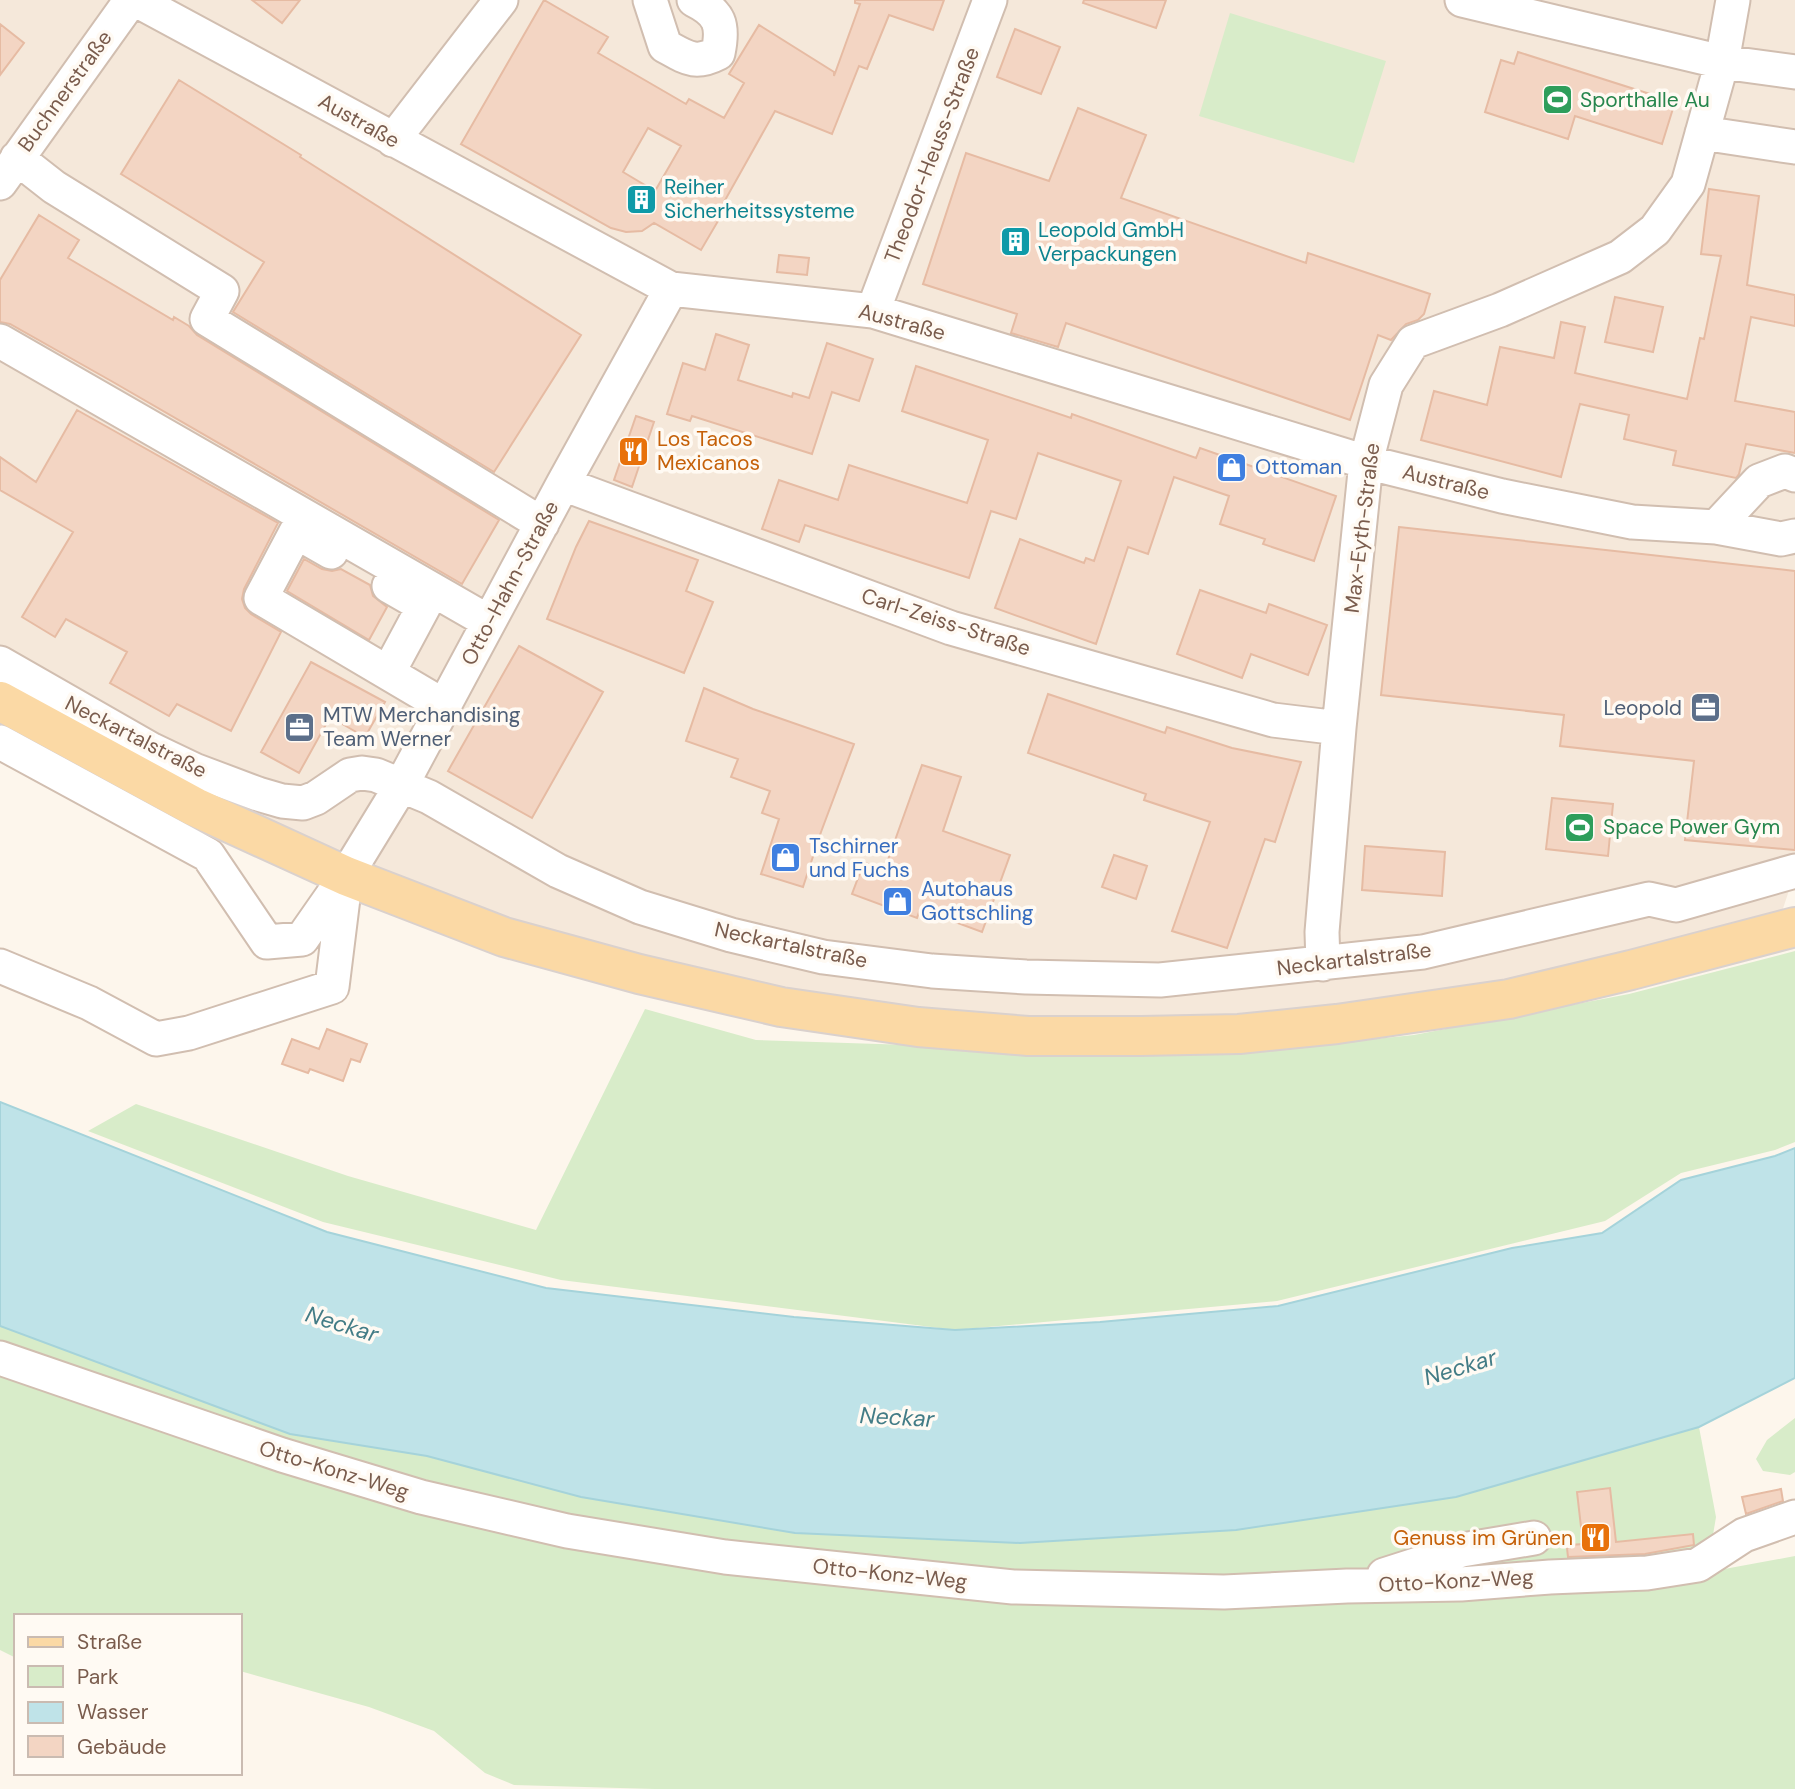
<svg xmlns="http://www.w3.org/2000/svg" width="1795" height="1789" font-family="'DM Sans',sans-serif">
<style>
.residential{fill:#f5e8da}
.green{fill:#d8ecc9}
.water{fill:#bfe3e8;stroke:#a5d3da;stroke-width:2}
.building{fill:#f3d5c3;stroke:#e6bba3;stroke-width:2;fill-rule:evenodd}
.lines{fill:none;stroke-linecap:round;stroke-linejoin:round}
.minor-casing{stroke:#d1beb0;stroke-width:37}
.major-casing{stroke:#dad1cd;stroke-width:42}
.minor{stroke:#fff;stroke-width:33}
.major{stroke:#fbd9a5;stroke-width:38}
.labels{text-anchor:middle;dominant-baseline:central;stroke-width:7;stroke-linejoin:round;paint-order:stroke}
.street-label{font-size:21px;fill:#7a5c4d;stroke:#fffaf3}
.leisure-label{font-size:21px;fill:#27864d;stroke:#fffaf3;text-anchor:start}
.culture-label{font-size:21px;fill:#0d838f;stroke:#fffaf3;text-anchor:start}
.food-label{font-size:21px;fill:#c56008;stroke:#fffaf3;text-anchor:start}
.shop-label{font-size:21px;fill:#366cbe;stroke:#fffaf3;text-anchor:start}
.service-label{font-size:21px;fill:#4e5e75;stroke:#fffaf3;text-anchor:end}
.water-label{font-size:23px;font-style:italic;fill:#437c86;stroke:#fffaf3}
</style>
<rect width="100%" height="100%" fill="#fdf6ec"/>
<!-- residential -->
<path class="residential" d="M0 0H1795V872L1775 933 1509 999 1028 1036 504 937 0 701Z"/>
<!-- green -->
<path class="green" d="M1230 13 1386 61 1354 163 1199 116Z
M1795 951V1142L1775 1150 1681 1173 1605 1221 1277 1301 955 1330 561 1280 323 1222 88 1131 136 1104 348 1176 536 1230 645 1009 756 1040 1216 1055 1414 1035 1629 994Z
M0 1326 290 1434 427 1456 581 1497 795 1533 1020 1543 1236 1530 1456 1497 1699 1427 1716 1517 1712 1541 1719 1570 1795 1556V1789H655L514 1785 485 1773 434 1731 369 1707 240 1671V1616H16V1658L0 1650Z
M1795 1418V1472L1790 1475 1763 1471 1756 1459 1767 1440Z"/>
<!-- water -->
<path class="water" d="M0 1102 327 1232 546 1288 794 1317 955 1330 1100 1322 1278 1306 1512 1248 1602 1233 1681 1180 1775 1156 1795 1148V1378L1699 1427 1456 1497 1236 1530 1020 1543 795 1533 581 1497 427 1456 290 1434 0 1326Z"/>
<!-- building -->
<path class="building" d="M252 0H300L282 23Z
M544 0 608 37 598 53 686 104 689 99 724 118 744 83 729 74 759 25 834 72V76L860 4 855 3V0H944L933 30 889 15 867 69 859 66 832 134 775 111 724 202 728 204 701 250 654 223 642 231 626 232 611 228 461 144ZM648 128 681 146 655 191 623 172Z
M1084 0H1166L1156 28 1083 3Z
M0 24 24 43 0 75Z
M1015 29 1060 47 1041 94 997 77Z
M1518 52 1675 102 1662 144 1575 116 1568 139 1485 112 1501 60 1514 64Z
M179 80 301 155 300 157 581 335 494 472 233 312 264 262 121 174Z
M1078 108 1146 135 1121 198 1306 263 1308 253 1430 294 1424 314 1418 320 1406 324 1391 340 1378 335 1350 420 1066 323 1058 347 1011 333 1017 314 923 284 966 153 1049 181Z
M1709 189 1759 196 1747 285 1795 295V326L1751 317 1735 401 1795 412V453L1746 444 1739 474 1736 478 1673 465 1676 451 1624 439 1629 415 1580 404 1561 477 1421 440 1434 391 1487 405 1500 347 1554 358 1561 322 1585 327 1575 373 1687 399 1700 338 1704 339 1721 256 1701 254Z
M39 215 79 240 68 258 173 320 174 317 189 326 197 335 499 520 462 584 113 382 10 324 0 322V280Z
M779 255 809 258 807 275 777 272Z
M1615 297 1663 307 1653 352 1605 342Z
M716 334 749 345 738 380 792 397 793 393 809 398 827 343 873 359 859 401 832 392 812 454 692 416 690 421 667 414 683 363 705 370Z
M916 366 1071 418 1072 414 1196 458 1200 448 1336 496 1314 561 1263 544 1265 539 1220 524 1229 496 1174 477 1148 554 1128 547 1096 644 995 608 1020 539 1084 563 1086 558 1094 561 1121 481 1038 453 1016 519 991 511 969 578 805 525 799 542 762 529 779 480 838 500 849 465 967 503 988 440 902 411Z
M77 410 278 523 244 589 242 599 245 608 251 614 281 632 231 731 177 704 169 716 110 683 127 652 66 619 55 637 22 617 73 532 0 490V457L36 482Z
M636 416 654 422 632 487 614 480Z
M589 521 698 560 686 591 713 602 684 673 547 619 576 547Z
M1399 527 1795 571V850L1685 840 1694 761 1560 746 1564 715 1381 695Z
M304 559 322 569 332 571 341 569 370 585 373 596 387 607 369 640 287 591Z
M1200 590 1266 613 1269 604 1327 625 1308 675 1251 654 1242 678 1177 654Z
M519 646 603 692 532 818 448 771Z
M311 662 385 702 365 737 330 717 299 773 261 752Z
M704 688 753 709 854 744 821 832 803 887 761 874 779 819 762 813 770 791 731 777 738 759 686 741Z
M1048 694 1165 733 1167 727 1232 748 1301 762 1275 842 1265 839 1227 948 1172 931 1210 822 1144 800 1146 794 1028 753Z
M922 765 961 777 943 831 1010 855 982 932 920 909 917 918 852 894 864 862 884 871Z
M1552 798 1613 804 1608 856 1546 849Z
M1365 846 1445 852 1442 896 1362 890Z
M1114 855 1147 866 1136 899 1102 887Z
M327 1029 367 1044 360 1062 351 1059 343 1081 310 1069 308 1073 282 1064 292 1039 319 1049Z
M1610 1488 1616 1542 1693 1534 1694 1545 1645 1554 1568 1557 1567 1548H1570V1545L1583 1544 1577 1492Z
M1781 1489 1783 1501 1746 1514 1742 1497Z"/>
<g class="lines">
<defs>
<path id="minor" d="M136 0 671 289 873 311 1366 462 1502 496 1632 522 1716 527 1781 539 1795 536
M650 0 665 46C687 58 695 65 718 53 724 25 720 13 694 0
M1462 0 1722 62 1795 72
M1702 133 1795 147
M393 140 501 0
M17 158 54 187 222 291 207 319 542 524
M0 183 131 0
M873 311 990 0
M0 341 489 622
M563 484 951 628 1273 720 1339 728
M1716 527 1759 481 1785 471 1795 475
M331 552 296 532 261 598 444 706
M0 663 152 750 194 770 258 794 282 801 303 803 316 798 350 775 362 773 376 775 429 797 558 871 640 907 731 935 823 957 932 971 1026 977 1160 980 1423 952 1649 899 1676 905 1795 871
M388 673 424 606 389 586
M0 742 208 855 267 942 302 939 346 876 401 786 563 484 671 289
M1323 964 1322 932 1339 728 1366 462 1386 385 1413 342 1500 310 1620 257 1655 230 1688 184 1722 62 1733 0
M0 966 89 1003 156 1039 189 1033 332 987 345 882
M0 1358 282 1455 421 1497 567 1531 725 1557 1013 1587 1224 1592 1347 1586 1461 1584 1550 1577 1647 1573 1698 1565 1744 1535 1795 1517
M1384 1575 1462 1550 1534 1538"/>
<path id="major" d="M0 701 195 807 346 876 504 937 639 974 781 1007 918 1027 1028 1036H1141L1239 1034 1337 1024 1509 999 1631 970 1795 927"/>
</defs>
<!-- minor casing -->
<use href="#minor" class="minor-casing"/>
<!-- major casing -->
<use href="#major" class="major-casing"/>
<!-- minor -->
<use href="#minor" class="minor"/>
<!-- major -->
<use href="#major" class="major"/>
</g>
<!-- icons -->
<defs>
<symbol id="stadium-square" viewBox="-11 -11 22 22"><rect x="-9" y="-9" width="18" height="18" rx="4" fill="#2e9e5b" stroke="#fffaf3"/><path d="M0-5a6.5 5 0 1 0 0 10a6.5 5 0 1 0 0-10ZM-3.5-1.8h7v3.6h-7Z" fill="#fff"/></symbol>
<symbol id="building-square" viewBox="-11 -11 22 22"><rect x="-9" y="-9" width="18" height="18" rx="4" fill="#0f9aa8" stroke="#fffaf3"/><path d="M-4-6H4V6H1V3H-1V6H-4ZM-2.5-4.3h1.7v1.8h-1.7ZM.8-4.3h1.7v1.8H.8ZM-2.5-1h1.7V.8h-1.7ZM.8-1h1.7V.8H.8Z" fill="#fff"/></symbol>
<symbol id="restaurant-square" viewBox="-11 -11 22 22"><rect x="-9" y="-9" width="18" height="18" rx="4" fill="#e8710a" stroke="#fffaf3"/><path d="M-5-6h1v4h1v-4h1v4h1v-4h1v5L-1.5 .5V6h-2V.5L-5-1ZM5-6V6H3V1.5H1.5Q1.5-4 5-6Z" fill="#fff"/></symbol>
<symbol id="shop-square" viewBox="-11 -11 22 22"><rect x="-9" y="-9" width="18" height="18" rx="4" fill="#3f7fe0" stroke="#fffaf3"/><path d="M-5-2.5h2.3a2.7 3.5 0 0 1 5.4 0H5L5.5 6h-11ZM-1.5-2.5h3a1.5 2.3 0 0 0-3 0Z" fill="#fff"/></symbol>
<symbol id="office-square" viewBox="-11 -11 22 22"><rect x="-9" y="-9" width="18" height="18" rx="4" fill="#5c6f8a" stroke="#fffaf3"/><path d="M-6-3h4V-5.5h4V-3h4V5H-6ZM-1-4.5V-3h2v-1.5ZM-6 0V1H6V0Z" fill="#fff"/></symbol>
</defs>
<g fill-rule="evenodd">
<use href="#stadium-square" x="1540" y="82" width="35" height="35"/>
<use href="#building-square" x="624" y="182" width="35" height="35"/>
<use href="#building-square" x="998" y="224" width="35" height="35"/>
<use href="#restaurant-square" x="616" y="434" width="35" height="35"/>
<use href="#shop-square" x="1214" y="450" width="35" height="35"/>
<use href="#office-square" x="1688" y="690" width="35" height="35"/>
<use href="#office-square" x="282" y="710" width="35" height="35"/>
<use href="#stadium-square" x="1562" y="810" width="35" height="35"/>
<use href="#shop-square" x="768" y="840" width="35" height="35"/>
<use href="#shop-square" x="880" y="884" width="35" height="35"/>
<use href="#restaurant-square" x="1578" y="1520" width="35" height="35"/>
</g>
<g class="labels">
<!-- street labels -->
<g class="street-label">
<text transform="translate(65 91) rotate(-54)">Buchnerstraße</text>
<text transform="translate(359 121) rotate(29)">Austraße</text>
<text transform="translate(932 155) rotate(-69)">Theodor-Heuss-Straße</text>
<text transform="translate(902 322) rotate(15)">Austraße</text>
<text transform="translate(1446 482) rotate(14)">Austraße</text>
<text transform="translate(1362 528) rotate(-83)">Max-Eyth-Straße</text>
<text transform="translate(510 583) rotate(-62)">Otto-Hahn-Straße</text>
<text transform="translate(946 622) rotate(18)">Carl-Zeiss-Straße</text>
<text transform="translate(136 737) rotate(27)">Neckartalstraße</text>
<text transform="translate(791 945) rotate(12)">Neckartalstraße</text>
<text transform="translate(1354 959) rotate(-7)">Neckartalstraße</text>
<text transform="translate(334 1470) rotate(17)">Otto-Konz-Weg</text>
<text transform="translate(890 1574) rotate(6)">Otto-Konz-Weg</text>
<text transform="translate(1456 1581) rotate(-3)">Otto-Konz-Weg</text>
</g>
<!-- leisure labels -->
<g class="leisure-label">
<text x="1580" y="100">Sporthalle Au</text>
<text x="1603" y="827">Space Power Gym</text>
</g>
<!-- culture labels -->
<g class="culture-label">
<text x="664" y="187">Reiher<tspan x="664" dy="24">Sicherheitssysteme</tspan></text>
<text x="1038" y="230">Leopold GmbH<tspan x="1038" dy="24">Verpackungen</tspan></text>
</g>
<!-- food labels -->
<g class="food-label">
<text x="657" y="439">Los Tacos<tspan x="657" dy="24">Mexicanos</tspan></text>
<text x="1573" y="1538" text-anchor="end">Genuss im Grünen</text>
</g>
<!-- shop labels -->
<g class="shop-label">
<text x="1255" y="467">Ottoman</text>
<text x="809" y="846">Tschirner<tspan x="809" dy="24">und Fuchs</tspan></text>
<text x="921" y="889">Autohaus<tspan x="921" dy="24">Gottschling</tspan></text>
</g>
<!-- service labels -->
<g class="service-label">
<text x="1682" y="708">Leopold</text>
<text x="323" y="715" text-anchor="start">MTW Merchandising<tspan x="323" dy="24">Team Werner</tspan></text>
</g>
<!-- water labels -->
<g class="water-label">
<text transform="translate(342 1324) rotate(17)">Neckar</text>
<text transform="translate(1460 1367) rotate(-17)">Neckar</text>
<text transform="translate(897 1417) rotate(3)">Neckar</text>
</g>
</g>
<!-- legend -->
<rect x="14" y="1614" width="228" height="161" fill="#fffaf3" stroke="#cabbb1" stroke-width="2"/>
<rect x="28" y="1637" width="35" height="10" fill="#fbd9a5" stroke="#cabbb1" stroke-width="2"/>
<text x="77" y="1649" font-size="21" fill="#7a5c4d">Straße</text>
<rect x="28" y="1666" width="35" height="21" fill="#d8ecc9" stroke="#cabbb1" stroke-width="2"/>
<text x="77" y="1684" font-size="21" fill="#7a5c4d">Park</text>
<rect x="28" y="1702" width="35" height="21" fill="#bfe3e8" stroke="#cabbb1" stroke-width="2"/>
<text x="77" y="1719" font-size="21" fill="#7a5c4d">Wasser</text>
<rect x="28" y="1736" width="35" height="21" fill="#f3d5c3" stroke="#cabbb1" stroke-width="2"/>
<text x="77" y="1754" font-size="21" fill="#7a5c4d">Gebäude</text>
</svg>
